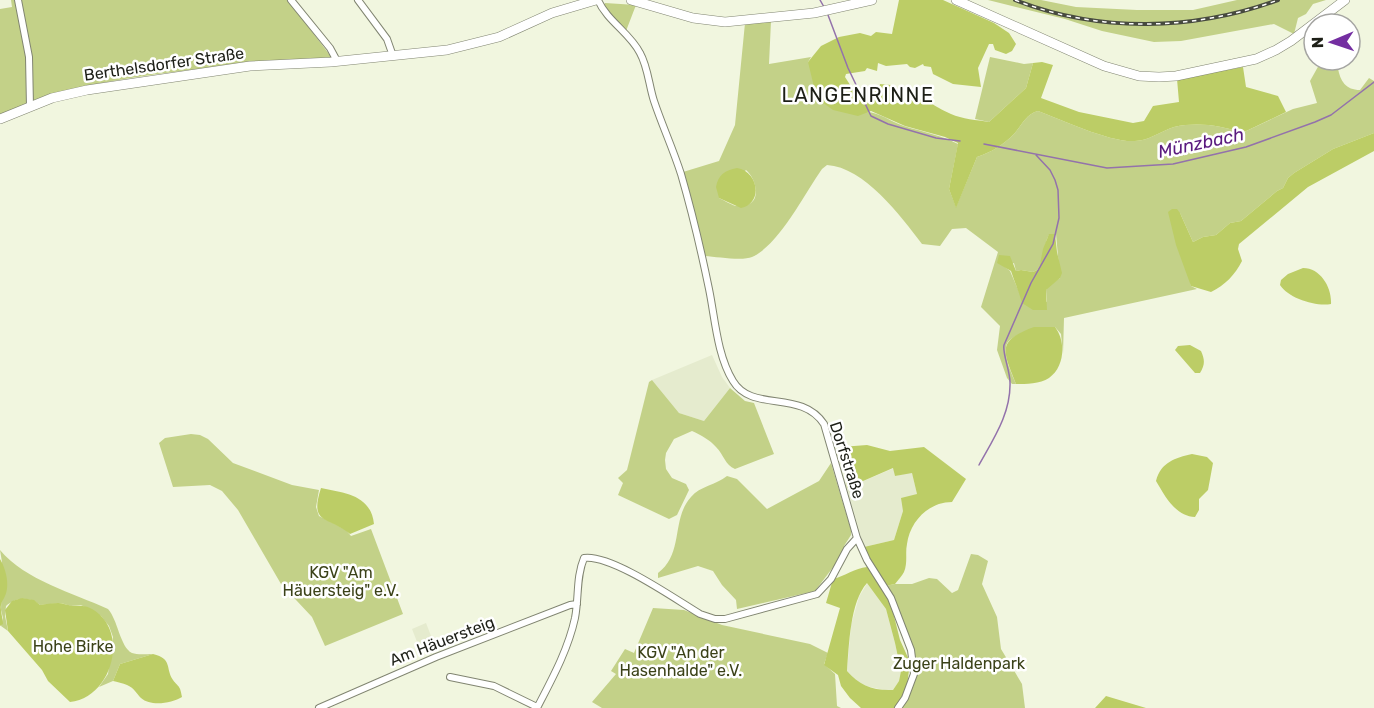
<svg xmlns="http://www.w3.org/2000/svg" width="1374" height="708" font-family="Rubik,sans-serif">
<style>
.built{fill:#e5ebce}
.green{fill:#c3d188;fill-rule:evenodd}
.forest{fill:#bccd66;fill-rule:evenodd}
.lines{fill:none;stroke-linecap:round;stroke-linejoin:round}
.stream{stroke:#9372ab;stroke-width:1.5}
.street-casing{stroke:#818571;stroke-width:8}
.secondary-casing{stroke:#818571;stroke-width:10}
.street{stroke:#fff;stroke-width:6}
.secondary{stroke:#fff;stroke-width:9}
.rail-casing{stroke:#474a3f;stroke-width:4}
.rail{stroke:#fff;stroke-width:1.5;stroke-dasharray:4.5;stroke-linecap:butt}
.labels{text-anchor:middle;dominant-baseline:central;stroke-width:5;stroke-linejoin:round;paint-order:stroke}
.street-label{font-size:16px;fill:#1d1f17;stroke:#fff}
.park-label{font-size:16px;fill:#3b4218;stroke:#fff}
.water-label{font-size:18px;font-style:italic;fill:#5a1b7f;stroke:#fff}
.quarter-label{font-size:20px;letter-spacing:1.5px;fill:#1d1f17;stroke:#fff}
</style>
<rect width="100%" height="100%" fill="#f1f6df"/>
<!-- built -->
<path class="built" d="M712 355 722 377 730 388 704 421 679 413 652 380Z
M894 468 895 476 912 472 917 494 903 511 894 540 864 547 847 488Z
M868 582 886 609 895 643 901 671 899 681 893 690H884L866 686 856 681 847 671 851 625 859 597Z
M426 623 435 646 421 652 412 629Z"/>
<!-- green -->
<path class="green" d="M11 0H288L332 58C242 64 152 71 64 91 43 96 21 107 0 114V9L12 7Z
M988 0H1041L1076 7 1137 10H1193L1237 0H1326L1313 4 1306 14 1298 18 1294 34 1274 24 1181 41 1154 42 1102 31 1065 19Z
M605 3 636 5 626 31 604 7Z
M771 21 769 64 811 57 808 62 865 112C878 111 891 122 904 126 923 132 941 135 958 144L949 189 956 207 977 157C992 152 1003 145 1014 134 1022 125 1026 114 1038 111 1062 120 1111 143 1135 141 1148 141 1161 131 1174 127 1197 122 1220 125 1242 133L1293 109 1317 103 1310 81 1319 65 1338 68C1340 81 1346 90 1360 90L1369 78 1374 81V133L1333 149 1294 173 1288 178 1283 188 1277 191 1241 221 1230 223 1216 235 1203 237 1193 242 1180 213 1191 286 1197 289 1064 318 1063 354 1061 334 1055 327C1039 327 1029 328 1014 337 1010 340 1007 341 1006 347 1004 359 1012 374 1016 384H1012L1007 378 997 350 1000 326 981 307 998 252 966 228 952 229 940 246 922 244C901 216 864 167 827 165L822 169C805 193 779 245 752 257 743 261 717 257 705 256L683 172 719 161 735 125 745 23ZM746 170C756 178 762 202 746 205 745 205 737 206 736 206 731 205 724 200 719 198ZM1056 234 1060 278 1048 286 1046 290 1047 302 1020 294 1010 271 1005 267 1014 263 1016 271 1021 270 1033 272 1039 269 1047 239 1049 235Z
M990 57 1024 64 1033 63 1026 88 989 122 975 119Z
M652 380 679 413 704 421 730 388 745 401 754 403 774 454 735 469C725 465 724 455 716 447 710 440 701 435 692 431L674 439 666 453 665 460 666 469 672 478 686 484 689 490 677 515 669 519 618 495 623 483 618 478 627 470 649 382Z
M191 434 200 435 208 439 233 463 292 485 319 490 316 507 319 516 346 530 351 536 371 529 403 614 325 646 312 617 281 584 238 510 222 491 210 485 173 487 159 443 165 438Z
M831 463 851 530V535L844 546 845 548 837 562 815 591 737 609 736 600 722 585 713 571 698 566 658 578V573C684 554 671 519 691 497 700 486 716 485 727 476L737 479 767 509 819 481Z
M0 550C25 580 73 593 108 609 118 620 120 647 132 653 137 655 147 654 153 654L120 664 113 681 99 687 108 674 113 637 109 626 101 616 81 605 71 606 61 603 40 605C30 596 16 597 6 606L5 616 8 631 1 626 3 618 1 610 2 562Z
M971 554 978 555 988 561 982 584 997 617 1001 649 1022 684 1025 708H900L915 674 912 649 885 586 895 584H912L929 578 937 579 952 593 958 590Z
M653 608 684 610 722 625 810 644 828 653 824 664 835 674 837 706 841 708H602L592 702 616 674 611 671 625 649 634 653Z"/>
<!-- forest -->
<path class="forest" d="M899 0H943L994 23 1009 33 1016 44 1012 51 1006 54 995 50 993 44H989L978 68 981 87 953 84 933 74 931 67 924 66 923 64 915 68 910 67 907 64 886 66 878 63 877 71 867 68 865 71 846 74 845 77 856 94 864 89 879 88 880 84 891 85 895 91 894 104C930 94 920 100 951 114 962 119 977 120 989 122L1026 88 1033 63 1042 62 1053 65 1041 98 1079 112 1133 123 1144 121 1153 106 1179 102 1177 79 1243 67 1246 87 1278 96 1286 112 1242 133C1220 125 1197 122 1174 127 1161 131 1148 141 1135 141 1111 143 1062 120 1038 111 1026 114 1022 125 1014 134 1003 145 992 152 977 157L956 208 949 189 958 143 945 137 905 126 871 111 858 116 833 110 822 102 815 91 808 62 821 46 839 37 860 33 871 36 876 32 892 34Z
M1374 133V151L1308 187 1239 244 1238 249 1242 261C1235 275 1225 285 1211 292L1191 286 1176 245 1168 212 1172 209H1177L1180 213 1193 242 1203 237 1216 235 1230 223 1241 221 1277 191 1283 188 1288 178 1294 173 1333 149Z
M737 168C758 171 764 203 741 208L719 198 716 187C718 175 725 170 737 168Z
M1049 234H1055L1057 252 1062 273 1060 278 1046 290 1047 310H1033L1022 303C1019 292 1015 283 1011 271L997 263 999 255 1010 256 1016 271 1021 270 1033 272 1039 269 1043 249Z
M1303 268C1321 268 1332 288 1331 304 1316 307 1288 298 1280 285L1281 280 1288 274Z
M1034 327H1055C1066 341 1065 367 1049 378 1040 384 1026 384 1016 384 1003 351 996 341 1034 327Z
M1190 345 1201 351C1205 360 1205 365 1200 373H1195L1175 350 1178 346Z
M867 445 890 451 924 447 966 479 952 502C929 502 910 521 907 544 905 553 908 562 904 572 902 576 898 580 895 584L885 586 864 547 894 540 903 511 901 498 917 494 912 473 895 476 893 468 847 488 841 447Z
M1192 454 1207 457 1213 463 1208 490 1199 499V510L1195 517C1175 516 1165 496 1156 481 1161 462 1175 458 1192 454Z
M321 488C345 493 371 495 374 524L350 534C328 516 309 525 321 488Z
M0 559C6 569 10 585 5 596 3 601 2 600 1 605 0 611 3 618 3 624L0 626Z
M867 567 890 600 900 640 910 662 907 686 896 708H861L850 698 841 686 838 675 824 665 840 608 826 603 833 579C845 576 855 568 867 567ZM867 583 886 609 895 643 901 671 899 681 893 690C873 691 859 685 847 671 849 645 850 602 867 583Z
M22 598 34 600 40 605C46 604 52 603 58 603 63 603 67 605 72 606 78 606 83 605 90 608 131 628 113 698 70 702L48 681 42 670 8 631 5 610 12 601Z
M153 654C173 659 165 668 173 680 179 688 180 685 182 697 172 703 151 707 141 698 136 693 134 688 127 685 123 683 117 682 113 681L120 664Z
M1106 696 1146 708H1095Z"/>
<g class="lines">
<!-- stream -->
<path class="stream" d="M820 0 824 7
M828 15 848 68 871 116 888 124 936 138 960 141
M984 144 1107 168 1173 164 1246 147 1315 122 1331 115 1374 82
M979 465C994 438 1011 413 1010 382 1010 371 1002 352 1004 345L1031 283 1053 244 1059 218 1058 190 1055 180 1050 170 1036 155"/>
<defs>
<path id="street" d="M18 0 29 57 30 107
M291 0 330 48 337 61
M358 0 387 39 393 56
M598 0C607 21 630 33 640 53 648 67 649 86 654 101 662 125 673 149 681 174 692 212 701 250 709 289 715 318 717 355 733 381 752 413 801 389 824 424L857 538 867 560 891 598 911 650 914 674 905 698 898 708
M450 677 494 686 537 707
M319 708 436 657 570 605 577 604
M537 708C552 679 568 650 575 618 579 597 576 577 584 558 611 554 675 599 700 614L715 619H725L817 594 831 579 847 549 857 538"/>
<path id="secondary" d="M631 0 693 18 725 22 814 13 872 0
M956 0 1104 66 1139 76 1159 77 1176 76 1256 59 1276 50 1291 41 1345 0
M0 119 52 98 87 90 250 66 331 62 447 50 499 37 552 13 596 0"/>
</defs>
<!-- street casing -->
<use href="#street" class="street-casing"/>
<!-- secondary casing -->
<use href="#secondary" class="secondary-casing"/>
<!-- street -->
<use href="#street" class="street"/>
<!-- secondary -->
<use href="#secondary" class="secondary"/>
<defs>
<path id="rail" d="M1015 0C1099 33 1194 31 1278 0"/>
</defs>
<!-- rail casing -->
<use href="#rail" class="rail-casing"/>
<!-- rail -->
<use href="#rail" class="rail"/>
</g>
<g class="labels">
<!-- street labels -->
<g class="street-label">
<text transform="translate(164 64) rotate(-8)">Berthelsdorfer Straße</text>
<text transform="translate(847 460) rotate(72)">Dorfstraße</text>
<text transform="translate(442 641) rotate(-21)">Am Häuersteig</text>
</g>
<!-- park labels -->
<g class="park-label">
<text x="341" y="572">KGV "Am<tspan x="341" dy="18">Häuersteig" e.V.</tspan></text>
<text x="73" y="646">Hohe Birke</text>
<text x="681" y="652">KGV "An der<tspan x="681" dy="18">Hasenhalde" e.V.</tspan></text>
<text x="959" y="663">Zuger Haldenpark</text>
</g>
<!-- water labels -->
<g class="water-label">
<text transform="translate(1201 143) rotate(-12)">Münzbach</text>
</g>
<!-- quarter labels -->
<g class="quarter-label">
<text x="858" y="95">LANGENRINNE</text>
</g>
</g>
<!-- north arrow -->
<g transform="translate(1332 42) rotate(268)"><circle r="28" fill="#ffffff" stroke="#a5a5a2" stroke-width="1.5"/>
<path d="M0-4.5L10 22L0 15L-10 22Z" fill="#742ea1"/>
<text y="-9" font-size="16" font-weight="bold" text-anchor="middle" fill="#1d1f17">N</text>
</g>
</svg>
